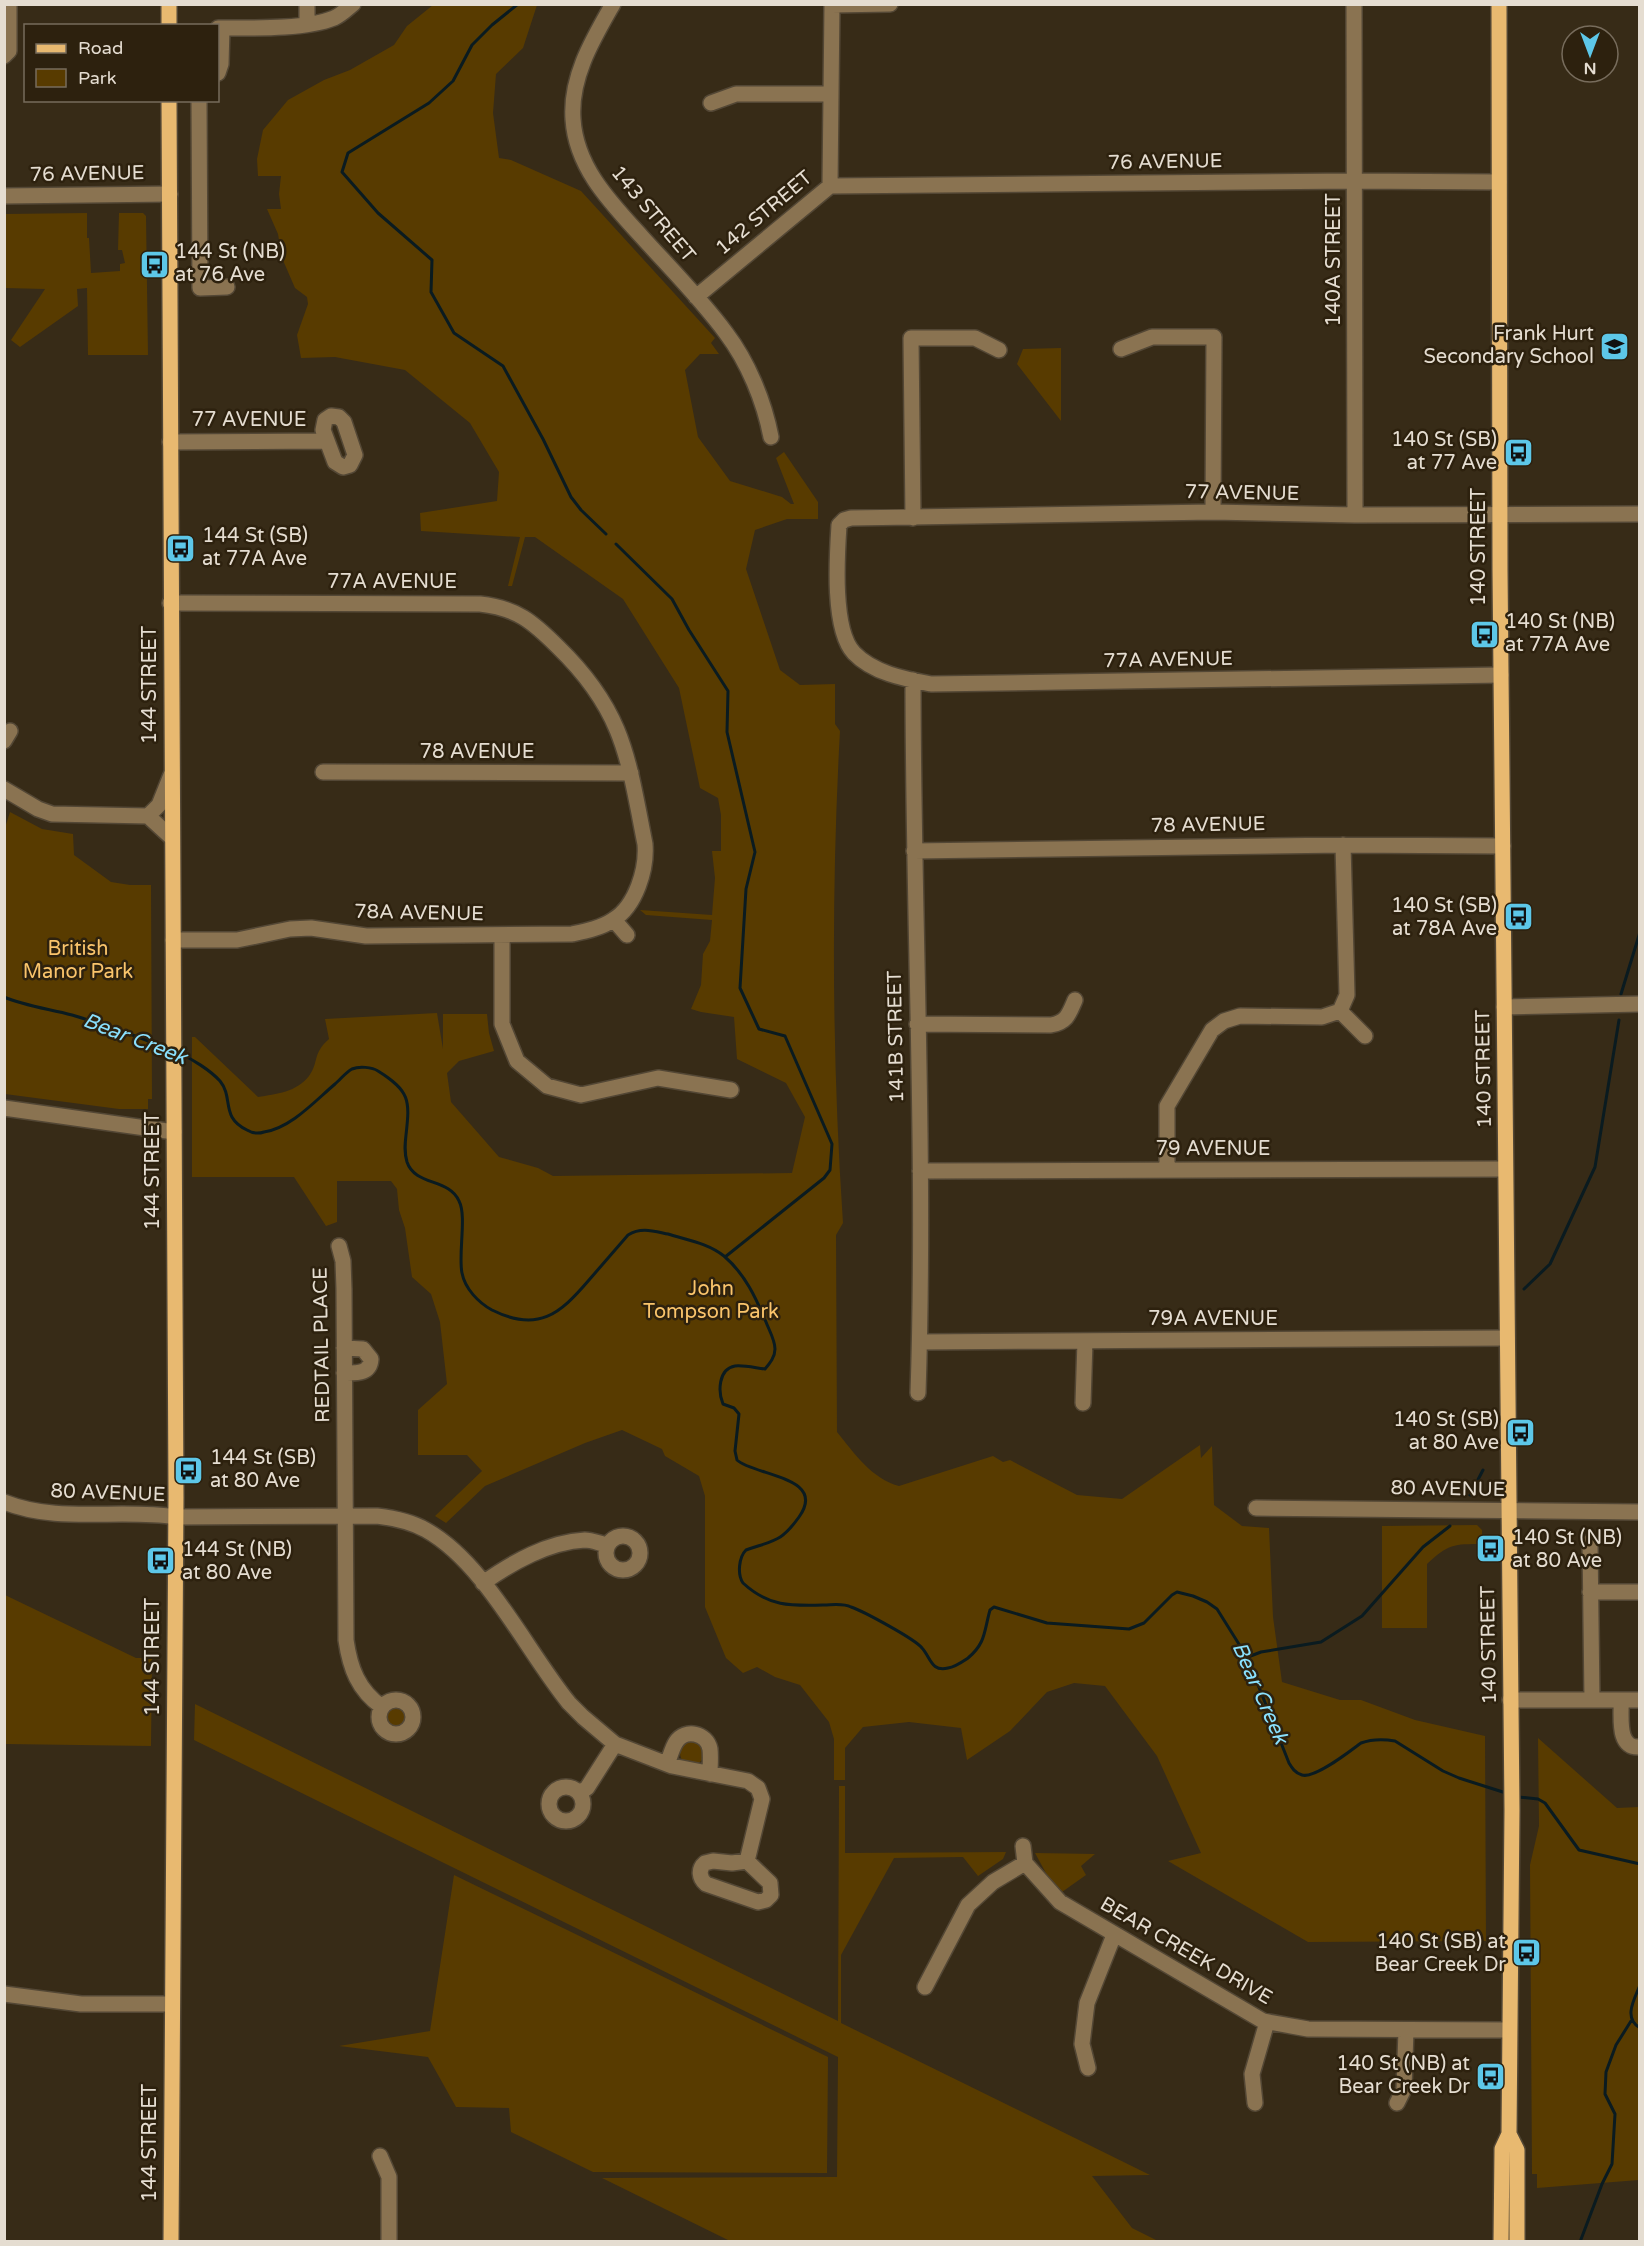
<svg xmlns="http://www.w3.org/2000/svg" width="1644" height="2246" font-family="'Varela Round',sans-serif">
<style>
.green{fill:#583b00}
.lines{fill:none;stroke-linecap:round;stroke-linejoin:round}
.stream{stroke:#0a1b20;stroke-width:3}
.minor-casing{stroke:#534735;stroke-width:18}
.major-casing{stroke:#534735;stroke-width:18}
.minor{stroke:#8a7351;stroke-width:15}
.major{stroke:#e8b970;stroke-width:15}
.labels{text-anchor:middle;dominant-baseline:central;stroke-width:5;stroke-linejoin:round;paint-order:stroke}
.street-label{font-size:20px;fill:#e5ddd1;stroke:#2d210e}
.poi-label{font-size:20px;fill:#e5ddd1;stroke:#2d210e;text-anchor:start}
.park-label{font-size:20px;fill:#fac46b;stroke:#2d210e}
.water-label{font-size:21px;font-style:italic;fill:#8ae1fe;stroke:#2d210e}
</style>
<rect width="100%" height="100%" fill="#372b17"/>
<!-- green -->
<path class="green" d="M433 5H537L523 48 496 74 493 113 499 158 511 160 581 191 715 338 711 343 719 354H700L685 370 698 437 730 481 782 497 791 504H794L776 458 784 452 818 502V519H787L755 530 746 569 780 670 800 685 835 684V724L840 731C831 894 832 1059 843 1223L836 1235 837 1432C854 1453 872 1479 899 1486L993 1456 1003 1462 1010 1460 1077 1495 1122 1499 1200 1445 1201 1458 1212 1446 1214 1505 1242 1526 1269 1528 1273 1617 1282 1682 1340 1700H1361L1415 1720 1485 1736 1486 1941 1308 1942 1168 1861 1201 1853 1157 1756 1105 1686 1074 1683 1047 1692 1010 1731 967 1760 961 1728 909 1722 863 1727 845 1748V1780H834V1739L829 1722 800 1685 775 1677 757 1667 743 1673 726 1658 705 1607V1496L699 1476 665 1456 662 1449 622 1430 585 1443 485 1486 446 1523 435 1516 482 1471 467 1455H418V1410L447 1384 440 1322 431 1294 412 1277 405 1228 399 1210 397 1189 391 1181H337V1222L326 1226 294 1177H192V1037H195L258 1097C276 1094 297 1092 309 1076 319 1063 312 1054 329 1039L325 1019 437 1013 443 1049V1014H487L489 1033 494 1051 459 1061 447 1073 451 1102 499 1157 538 1168 553 1176 792 1173 805 1117 786 1083 737 1059 734 1017 701 1012 691 1009 701 985 703 954 710 941 712 920 646 915 640 910 712 915 715 878 712 851H721V815L718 798 700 788 679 688 623 599 535 537H525L512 586H508L520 537 421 531 420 513 497 501 499 472 470 423 405 370 335 357 301 358 297 335 308 304 307 297 295 288 282 258 278 234 267 209H281L279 194 281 176H258L257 159 263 130 288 100 324 80 350 70 394 45 407 26Z
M87 213V238H89L91 273 120 271V264L125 263 122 250H118L119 213H143L146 216 148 355H88L87 288 77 289 78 306 20 347 11 340 45 289 5 288 6 214Z
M1061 348V421L1017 364 1023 349Z
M10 812 42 829 73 834 74 855 111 882 130 885H151L152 1099H148V1109H119L5 1094 4 831Z
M1477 1525 1482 1530V1544C1454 1544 1448 1544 1427 1564V1628H1382V1526Z
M5 1595 136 1658H152L151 1746 5 1744Z
M195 1704 838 2021 839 1786H845V1853L1006 1852 1003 1859 978 1876 963 1857 894 1858 841 1955V2023L1150 2175 1092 2176 1132 2228 1158 2241H730L602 2178 837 2177 838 2057 194 1740Z
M385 1717a11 11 0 1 1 22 0a11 11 0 1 1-22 0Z
M1538 1738 1617 1808 1639 1807V2180L1537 2188V2174H1532L1530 1865 1539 1826Z
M680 1753a12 12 0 1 1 24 0a12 12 0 1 1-24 0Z
M1035 1853 1095 1854 1081 1866 1086 1875 1062 1892 1047 1875Z
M454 1875 828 2057 827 2173 593 2172 511 2132 509 2108 456 2107 428 2057 339 2046 430 2031Z"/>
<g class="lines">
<!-- stream -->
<path class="stream" d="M518 4 492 25 472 45 453 81 429 103 348 153 342 172 378 213 432 260 431 292 454 333 503 366 543 439 571 497 581 510 606 534
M616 544 672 599 689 630 728 691 727 732 755 852 746 889 740 988 759 1029 785 1036 832 1144 830 1170 824 1178 725 1257
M1621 994 1640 932
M4 997C25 1006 50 1009 72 1015 106 1025 138 1036 170 1050
M179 1053C192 1059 210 1070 220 1081 234 1098 220 1117 247 1130 252 1133 258 1134 264 1132 291 1128 315 1101 335 1084 340 1080 346 1072 352 1069 359 1066 372 1067 378 1071 410 1091 410 1100 406 1135 405 1144 404 1152 407 1162 415 1186 449 1178 459 1201 467 1216 458 1254 462 1273 465 1289 479 1303 492 1310 538 1333 560 1314 589 1280 602 1265 615 1250 628 1235 641 1227 653 1231 668 1234 687 1240 708 1243 724 1256 745 1274 756 1298 766 1322 769 1330 775 1340 775 1349 775 1357 770 1363 765 1369 756 1368 744 1365 735 1366 718 1369 718 1392 723 1404L734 1408 739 1414 735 1451 737 1460C754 1476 828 1476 799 1517 781 1542 775 1540 746 1550 739 1557 737 1574 743 1583 769 1607 791 1606 824 1605 832 1605 843 1603 851 1607 863 1611 915 1639 922 1648 931 1658 931 1672 948 1668 955 1667 962 1662 968 1658 986 1643 984 1631 990 1610L994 1607 1047 1623 1129 1629 1144 1623 1172 1595 1177 1592 1193 1596 1207 1602 1217 1609 1247 1657 1289 1763C1292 1768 1295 1773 1302 1775 1315 1779 1350 1751 1361 1743 1372 1739 1383 1739 1395 1741L1443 1771 1459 1778 1506 1793
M1524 1289 1550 1264 1595 1167 1619 1020
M1470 1495 1483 1470
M1248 1657 1261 1652 1321 1642 1362 1616 1423 1547 1450 1526
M1518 1797 1538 1799 1545 1803 1579 1850 1640 1864
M1640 1985C1634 2000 1623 2018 1640 2028
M1580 2242 1602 2184 1612 2164 1615 2114 1605 2094 1606 2072 1616 2045 1631 2021"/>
<defs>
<path id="minor" d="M307 4V24
M613 4C593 39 570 77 573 119 576 168 611 203 642 237 671 269 701 299 726 333 748 362 764 401 771 437
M1354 4 1355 515
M832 5 890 4
M218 28C250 28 304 30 334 18 341 15 347 9 353 4
M4 56 9 51V4
M218 73 221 64 222 28
M199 100 200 288 227 287
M711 103 736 94H831
M830 186 1354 181 1499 182
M4 196 170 194
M696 297 830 186 832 4
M1121 349 1152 337H1214L1213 512
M331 416 339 417 344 422 355 455 350 465 343 467 335 462 323 430 325 420Z
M170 442 327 441
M913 518 911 338H975L999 350
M170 603 480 604C517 608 533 622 558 647 624 711 628 758 645 844 647 869 636 906 613 920 601 928 586 931 572 934L366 936 311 928 290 929 237 940H173
M1501 675 931 684C905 679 873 673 854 653 832 630 837 556 839 525L844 520 851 518 1213 512 1355 515 1640 514
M913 680C913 918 926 1155 918 1393
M4 741 10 731
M323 772 631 773
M4 789 38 809 52 814 148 816 172 838
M148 816 159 805 171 775
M914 851 1343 845 1503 846
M614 920 627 935
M502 935V1024L517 1061 547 1086 581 1095 658 1078 731 1090
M1504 1007 1640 1004
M1340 1011 1365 1036
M917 1024 1051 1025C1067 1022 1069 1014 1075 1000
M4 1108 174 1132
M1167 1170V1106L1212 1030 1224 1021 1240 1016 1322 1017 1340 1011 1347 995 1343 845
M920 1171 1505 1169
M339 1246 343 1261 344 1289 346 1640C350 1668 358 1690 382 1707
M920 1342 1507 1338
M344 1348 363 1349 371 1359C370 1374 357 1373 344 1373
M1083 1403 1085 1341
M4 1502C59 1524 119 1508 176 1517L377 1516C394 1518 410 1521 426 1530 485 1563 526 1650 569 1703L583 1717 615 1744 672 1766 748 1781 758 1788 762 1799 747 1861
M1256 1508 1640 1512
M606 1553a17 17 0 1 1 34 0a17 17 0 1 1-34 0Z
M1590 1542 1592 1700
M483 1583C513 1562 548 1542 585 1540 592 1540 601 1544 608 1545
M1590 1592H1640
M1510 1700H1640
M1621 1700C1622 1716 1616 1749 1640 1747
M379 1717a17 17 0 1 1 34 0a17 17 0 1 1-34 0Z
M667 1764C670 1757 672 1748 676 1742 685 1728 707 1733 710 1749 711 1757 710 1766 710 1774
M549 1804a17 17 0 1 1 34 0a17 17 0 1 1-34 0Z
M579 1793 587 1788 615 1744
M1023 1846 1025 1863 1060 1902 1263 2021 1308 2029 1508 2030
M713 1861 732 1863 747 1861 770 1883 771 1895 766 1900 758 1902 706 1884C699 1878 698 1869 705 1863Z
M925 1987 968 1905 993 1882 1025 1863
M4 1994 81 2004H172
M1088 2068 1082 2044 1087 2003 1114 1935
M1255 2103 1252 2074 1267 2022
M1397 2103 1404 2089 1406 2030
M380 2156 389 2177V2242"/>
<path id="major" d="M169 4V26
M1499 4 1500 570 1512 1810 1509 2134 1502 2149 1501 2242
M169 100 176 1497 171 2242
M1509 2134 1517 2150V2242"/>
</defs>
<!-- minor casing -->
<use href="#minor" class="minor-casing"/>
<!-- major casing -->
<use href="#major" class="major-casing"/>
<!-- minor -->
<use href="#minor" class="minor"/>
<!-- major -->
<use href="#major" class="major"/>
</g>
<!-- icons -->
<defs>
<symbol id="bus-square" viewBox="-11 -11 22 22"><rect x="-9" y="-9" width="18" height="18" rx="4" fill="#5dc7e8" stroke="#2d210e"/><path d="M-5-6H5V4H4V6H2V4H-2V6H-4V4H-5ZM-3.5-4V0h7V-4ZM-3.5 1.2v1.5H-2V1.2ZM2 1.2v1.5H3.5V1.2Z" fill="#111"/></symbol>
<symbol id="school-square" viewBox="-11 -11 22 22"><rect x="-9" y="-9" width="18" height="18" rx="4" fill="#5dc7e8" stroke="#2d210e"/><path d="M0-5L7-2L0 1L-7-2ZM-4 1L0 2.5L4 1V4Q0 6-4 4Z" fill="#111"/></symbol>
</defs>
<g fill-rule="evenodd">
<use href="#bus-square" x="138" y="248" width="33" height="33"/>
<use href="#school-square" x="1598" y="330" width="33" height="33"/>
<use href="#bus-square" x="1502" y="436" width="33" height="33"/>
<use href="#bus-square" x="164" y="532" width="33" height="33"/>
<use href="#bus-square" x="1468" y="618" width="33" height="33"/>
<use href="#bus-square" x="1502" y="900" width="33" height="33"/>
<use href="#bus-square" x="1504" y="1416" width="33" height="33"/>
<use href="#bus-square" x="172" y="1454" width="33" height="33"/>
<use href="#bus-square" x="1474" y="1532" width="33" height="33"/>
<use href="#bus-square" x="144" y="1544" width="33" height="33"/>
<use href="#bus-square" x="1510" y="1936" width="33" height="33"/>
<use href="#bus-square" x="1474" y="2060" width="33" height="33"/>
</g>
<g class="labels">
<!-- street labels -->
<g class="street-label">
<text transform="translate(1165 162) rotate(-1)">76 AVENUE</text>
<text transform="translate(87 174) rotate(-1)">76 AVENUE</text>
<text transform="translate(764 213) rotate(-40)">142 STREET</text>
<text transform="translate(653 214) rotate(50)">143 STREET</text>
<text transform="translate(1334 260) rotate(-90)">140A STREET</text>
<text x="249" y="420">77 AVENUE</text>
<text transform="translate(1242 493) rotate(1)">77 AVENUE</text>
<text transform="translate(1479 547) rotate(-90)">140 STREET</text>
<text x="392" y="582">77A AVENUE</text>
<text transform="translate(1168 660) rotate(-1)">77A AVENUE</text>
<text transform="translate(150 685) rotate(-90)">144 STREET</text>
<text x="477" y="752">78 AVENUE</text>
<text transform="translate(1208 825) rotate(-1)">78 AVENUE</text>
<text transform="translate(419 913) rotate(1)">78A AVENUE</text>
<text transform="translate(896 1037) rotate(-91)">141B STREET</text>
<text transform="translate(1484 1069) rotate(-91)">140 STREET</text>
<text x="1213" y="1149">79 AVENUE</text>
<text transform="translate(153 1171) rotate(-90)">144 STREET</text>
<text x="1213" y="1319">79A AVENUE</text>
<text transform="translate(322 1345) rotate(-91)">REDTAIL PLACE</text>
<text transform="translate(1448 1489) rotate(1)">80 AVENUE</text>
<text transform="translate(108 1493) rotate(2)">80 AVENUE</text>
<text transform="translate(1489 1645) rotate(-91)">140 STREET</text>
<text transform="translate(153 1657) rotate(-90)">144 STREET</text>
<text transform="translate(1186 1951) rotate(30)">BEAR CREEK DRIVE</text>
<text transform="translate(150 2143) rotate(-90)">144 STREET</text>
</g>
<!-- poi labels -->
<g class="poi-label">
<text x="175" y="252">144 St (NB)<tspan x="175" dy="23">at 76 Ave</tspan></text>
<text x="1594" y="334" text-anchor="end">Frank Hurt<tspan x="1594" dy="23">Secondary School</tspan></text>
<text x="1497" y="440" text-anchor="end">140 St (SB)<tspan x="1497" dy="23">at 77 Ave</tspan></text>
<text x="202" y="536">144 St (SB)<tspan x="202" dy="23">at 77A Ave</tspan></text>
<text x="1505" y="622">140 St (NB)<tspan x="1505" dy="23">at 77A Ave</tspan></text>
<text x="1497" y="906" text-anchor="end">140 St (SB)<tspan x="1497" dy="23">at 78A Ave</tspan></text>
<text x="1499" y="1420" text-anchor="end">140 St (SB)<tspan x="1499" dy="23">at 80 Ave</tspan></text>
<text x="210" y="1458">144 St (SB)<tspan x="210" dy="23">at 80 Ave</tspan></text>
<text x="1512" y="1538">140 St (NB)<tspan x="1512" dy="23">at 80 Ave</tspan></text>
<text x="182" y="1550">144 St (NB)<tspan x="182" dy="23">at 80 Ave</tspan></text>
<text x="1506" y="1942" text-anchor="end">140 St (SB) at<tspan x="1506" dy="23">Bear Creek Dr</tspan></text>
<text x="1470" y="2064" text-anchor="end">140 St (NB) at<tspan x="1470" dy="23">Bear Creek Dr</tspan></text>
</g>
<!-- park labels -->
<g class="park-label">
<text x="78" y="949">British<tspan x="78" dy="23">Manor Park</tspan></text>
<text x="711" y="1289">John<tspan x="711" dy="23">Tompson Park</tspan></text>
</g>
<!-- water labels -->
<g class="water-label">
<text transform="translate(135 1039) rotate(21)">Bear Creek</text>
<text transform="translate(1260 1693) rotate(66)">Bear Creek</text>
</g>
</g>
<!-- border -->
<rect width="1644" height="2246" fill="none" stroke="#e5ddd1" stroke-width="12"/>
<!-- legend -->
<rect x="24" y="24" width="195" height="78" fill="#2d210e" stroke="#776c5c" stroke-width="1.5"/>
<rect x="36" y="44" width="30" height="9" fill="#e8b970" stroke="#776c5c" stroke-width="1.5"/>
<text x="78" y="54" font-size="18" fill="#e5ddd1">Road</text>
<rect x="36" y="69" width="30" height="18" fill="#583b00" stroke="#776c5c" stroke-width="1.5"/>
<text x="78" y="84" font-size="18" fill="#e5ddd1">Park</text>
<!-- north arrow -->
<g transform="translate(1590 54) rotate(180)"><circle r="28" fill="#2d210e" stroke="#776c5c" stroke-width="1.5"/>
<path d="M0-4.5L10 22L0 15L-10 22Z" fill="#5dc7e8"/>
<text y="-9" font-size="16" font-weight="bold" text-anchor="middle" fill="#e5ddd1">N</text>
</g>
</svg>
